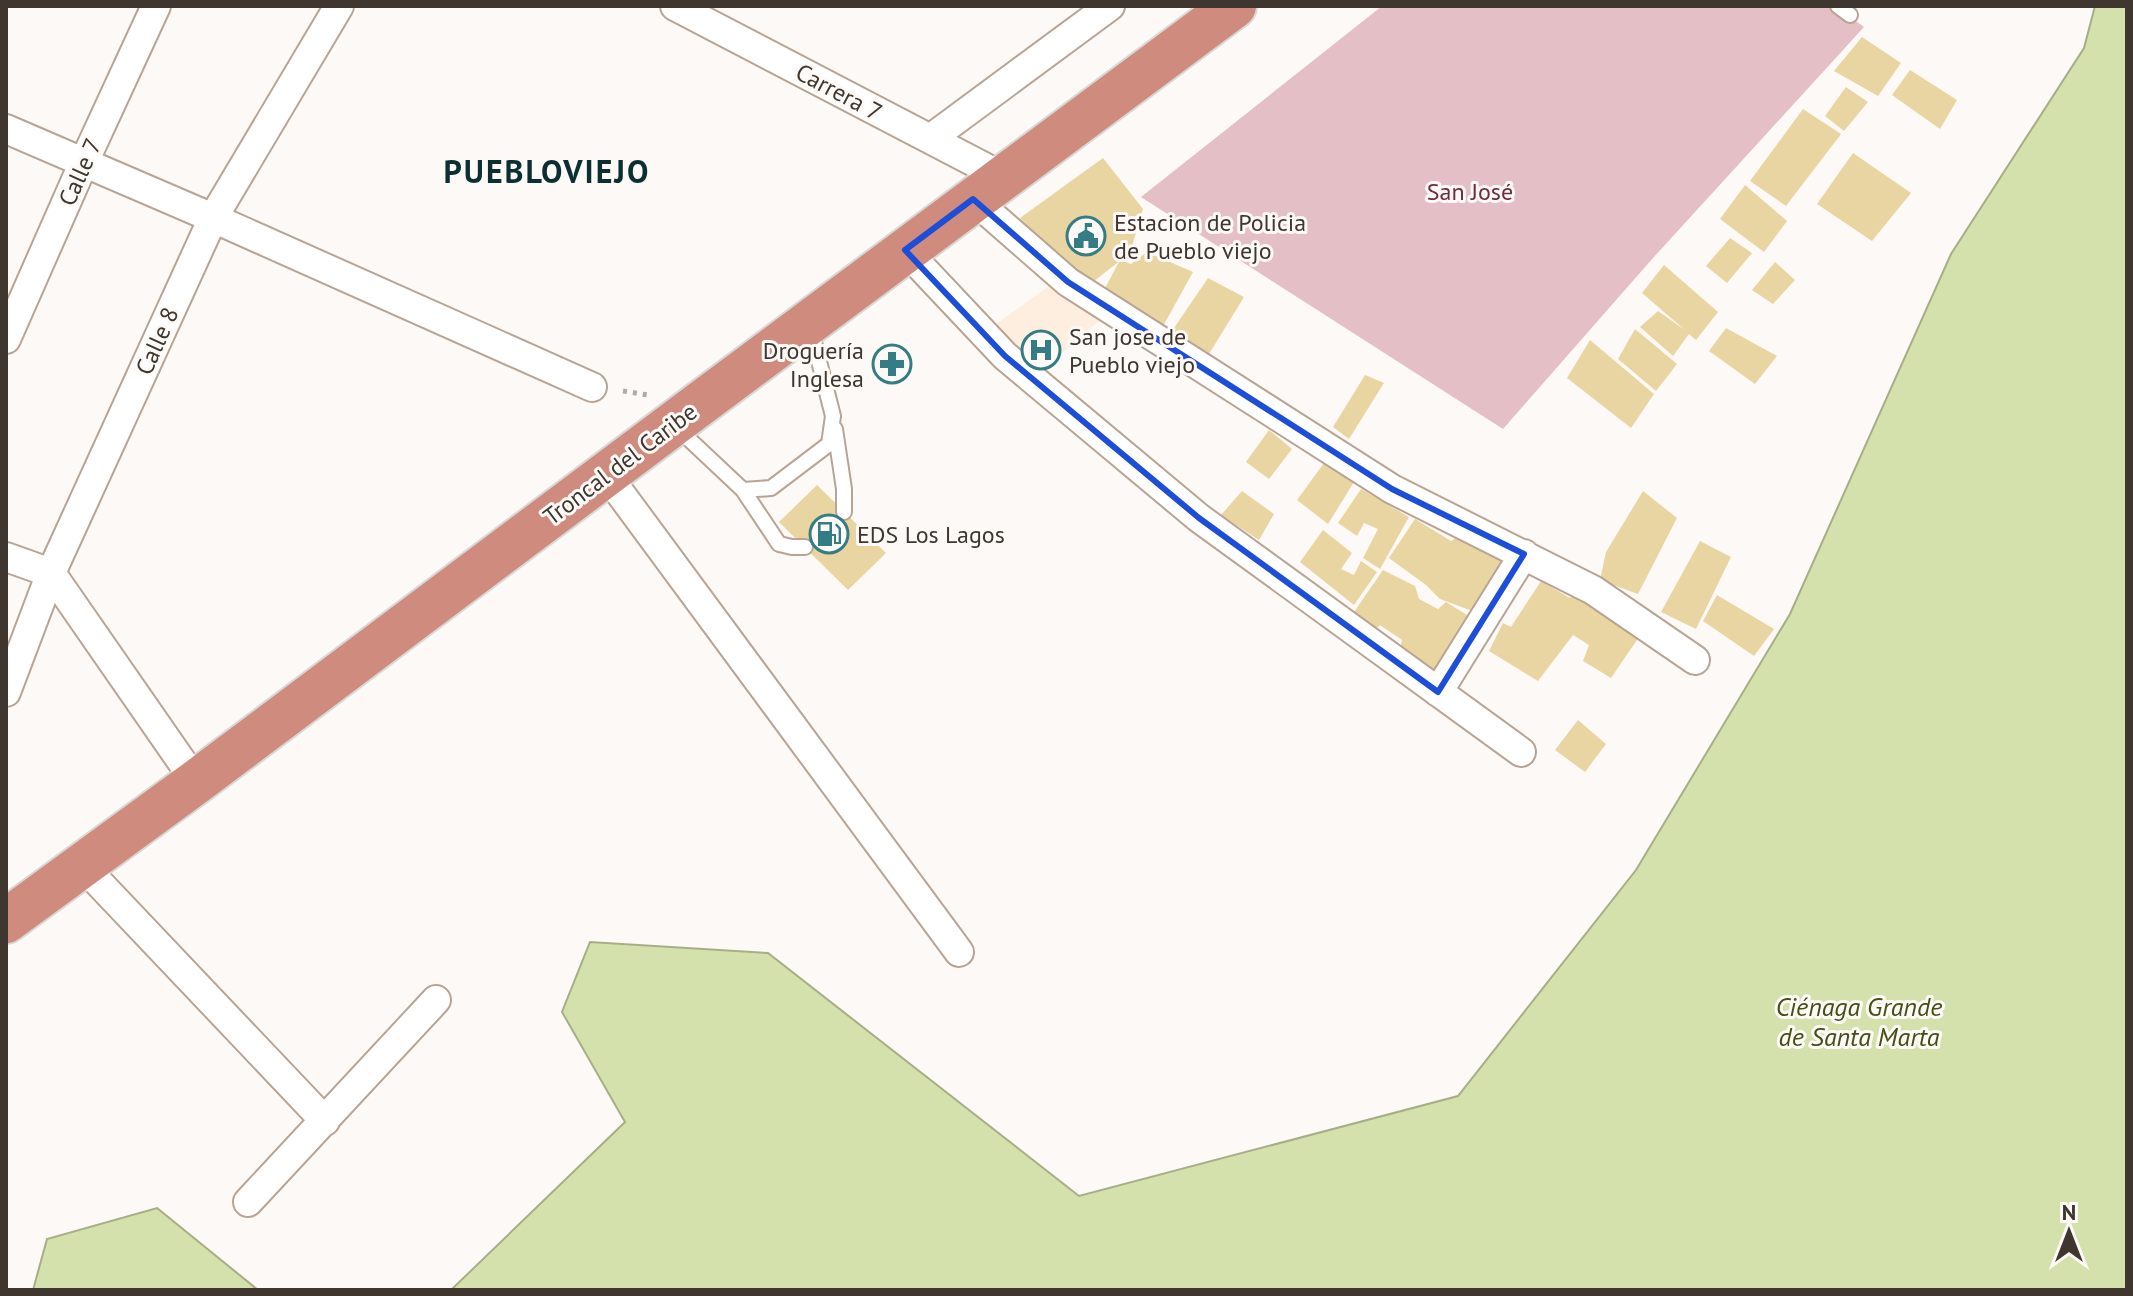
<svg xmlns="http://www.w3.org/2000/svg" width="2133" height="1296" font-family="'PT Sans',sans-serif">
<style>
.built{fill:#feeee0}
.green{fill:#e5bfc6}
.water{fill:#d4e1ad;stroke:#a7ae87;stroke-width:2}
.building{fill:#e8d5a1}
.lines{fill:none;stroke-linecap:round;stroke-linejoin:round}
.service-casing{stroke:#b8a494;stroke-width:18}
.minor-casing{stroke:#b8a494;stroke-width:32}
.trunk-casing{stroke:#d8d7d5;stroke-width:48}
.path{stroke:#afaaa5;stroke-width:5;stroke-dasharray:4 6;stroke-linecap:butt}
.service{stroke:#fff;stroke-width:14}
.minor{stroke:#fff;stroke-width:28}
.trunk{stroke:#cf8c7e;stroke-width:44}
.marked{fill:none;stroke:#1d4ed8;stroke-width:6;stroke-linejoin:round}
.labels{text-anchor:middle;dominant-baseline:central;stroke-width:6;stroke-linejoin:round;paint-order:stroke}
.street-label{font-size:24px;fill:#3e362f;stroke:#fdf9f6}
.park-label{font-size:24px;fill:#6f2a3e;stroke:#fdf9f6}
.poi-label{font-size:24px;fill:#3e362f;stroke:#fdf9f6;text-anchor:start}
.water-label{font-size:26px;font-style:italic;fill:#444e15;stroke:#fdf9f6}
.district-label{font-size:32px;font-weight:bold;letter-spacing:2px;fill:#0c2f33;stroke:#fdf9f6}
</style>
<rect width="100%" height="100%" fill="#fdf9f6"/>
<!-- built -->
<path class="built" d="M1053 283 1100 320 1037 375 995 325Z"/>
<!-- green -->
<path class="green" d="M1382 6H1835L1864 27 1653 258 1503 429 1141 197Z"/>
<!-- water -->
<path class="water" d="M2095 6H2127V1290H451L625 1122 562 1012 590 942 768 953 1079 1196 1458 1096 1636 870 1790 614 1951 254 2084 48Z
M157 1208 258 1290H33L47 1239Z"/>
<!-- building -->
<path class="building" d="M1862 37 1901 63 1878 96 1834 71Z
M1910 70 1957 100 1940 129 1892 95Z
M1846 87 1868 102 1844 131 1825 116Z
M1803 109 1841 134 1786 206 1750 181Z
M1853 153 1911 193 1872 241 1817 204Z
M1103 158 1143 209 1130 253 1094 281 1063 263 1020 218Z
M1745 185 1787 221 1764 252 1720 219Z
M1730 238 1752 253 1727 283 1706 266Z
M1147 252 1193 272 1162 328 1103 292 1120 260 1131 264Z
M1775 262 1795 280 1773 304 1752 290Z
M1664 265 1718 312 1696 340 1689 334 1673 356 1640 327 1658 311 1685 330 1642 293Z
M1208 278 1244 297 1209 354 1172 331Z
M1726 328 1777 356 1755 384 1709 351Z
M1635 329 1677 364 1656 391 1618 359Z
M1590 340 1654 394 1631 428 1567 378Z
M1365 375 1384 383 1349 439 1333 427Z
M1269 430 1292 449 1269 479 1246 462Z
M1324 463 1354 482 1328 524 1297 500Z
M817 485 886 553 848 590 779 522Z
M1361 489 1409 517 1380 569 1363 558 1378 529 1364 523 1357 536 1338 523Z
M1242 491 1274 514 1259 540 1221 515Z
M1643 491 1677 518 1638 594 1600 580 1606 552Z
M1415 519 1451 541 1459 536 1504 562 1475 612 1440 599 1426 585 1389 558Z
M1323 530 1352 553 1341 569 1354 575 1361 561 1377 572 1354 605 1300 562Z
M1700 541 1731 557 1696 629 1661 612Z
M1383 570 1415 586 1419 599 1438 609 1446 602 1472 618 1432 672 1400 650 1402 640 1380 625 1375 630 1352 615Z
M1541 581 1570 598 1577 589 1593 600 1591 608 1639 637 1611 678 1583 661 1589 645 1573 635 1538 681 1489 651 1503 623 1511 627Z
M1717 595 1774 629 1754 656 1703 621Z
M1578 720 1606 744 1585 772 1555 750Z"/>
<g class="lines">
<defs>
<path id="service" d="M1838 6 1850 15
M675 426 743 490 771 488 829 444 833 416 811 330
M835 429 844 489V512
M743 490 779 544 792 547H805"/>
<path id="minor" d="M675 6 1003 177
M6 129 213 218 592 387
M930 139 1110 6
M973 199 1068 282 1392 489 1593 590 1695 660
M905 250 1005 356 1199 518 1521 752
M6 339 84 162 156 6
M606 474 959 952
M6 557 51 573 196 782
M6 692 51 573 213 218 339 6
M1438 692 1524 554
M82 865 325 1121
M248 1202 436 1000"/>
<path id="trunk" d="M6 921 196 782 701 403 1234 6"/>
</defs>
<!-- service casing -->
<use href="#service" class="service-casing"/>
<!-- minor casing -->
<use href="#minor" class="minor-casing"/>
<!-- trunk casing -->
<use href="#trunk" class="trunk-casing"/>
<!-- path -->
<path class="path" d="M623 391 648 395"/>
<!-- service -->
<use href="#service" class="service"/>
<!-- minor -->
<use href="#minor" class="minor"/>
<!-- trunk -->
<use href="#trunk" class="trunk"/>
</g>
<!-- marked area -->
<path class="marked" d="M973 199 1068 282 1392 489 1524 554 1438 692 1199 518 1005 356 905 250Z"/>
<!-- icons -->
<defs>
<symbol id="civic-ring" viewBox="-11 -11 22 22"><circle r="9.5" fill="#fdf9f6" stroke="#347d84" stroke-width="1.5"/><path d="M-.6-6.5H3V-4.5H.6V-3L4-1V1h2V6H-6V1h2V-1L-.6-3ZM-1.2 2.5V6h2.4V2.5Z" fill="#347d84"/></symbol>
<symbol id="hospital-ring" viewBox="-11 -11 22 22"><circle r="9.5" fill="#fdf9f6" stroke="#347d84" stroke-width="1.5"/><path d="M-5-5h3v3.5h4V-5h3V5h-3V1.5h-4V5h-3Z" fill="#347d84"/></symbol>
<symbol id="pharmacy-ring" viewBox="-11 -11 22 22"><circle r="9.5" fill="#fdf9f6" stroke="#347d84" stroke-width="1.5"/><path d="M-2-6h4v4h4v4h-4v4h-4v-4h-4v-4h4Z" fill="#347d84"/></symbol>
<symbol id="fuel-ring" viewBox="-11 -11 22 22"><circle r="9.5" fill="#fdf9f6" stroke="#347d84" stroke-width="1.5"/><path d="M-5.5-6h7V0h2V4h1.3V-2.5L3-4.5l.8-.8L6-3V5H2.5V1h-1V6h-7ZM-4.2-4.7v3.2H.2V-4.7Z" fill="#347d84"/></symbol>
</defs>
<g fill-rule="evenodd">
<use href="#civic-ring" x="1064" y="214" width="44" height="44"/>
<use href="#hospital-ring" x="1019" y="328" width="44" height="44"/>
<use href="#pharmacy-ring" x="870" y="342" width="44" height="44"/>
<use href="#fuel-ring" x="807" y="512" width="44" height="44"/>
</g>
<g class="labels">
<!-- street labels -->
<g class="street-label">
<text transform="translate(839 92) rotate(28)">Carrera 7</text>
<text transform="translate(80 172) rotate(-66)">Calle 7</text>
<text transform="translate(157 341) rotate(-66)">Calle 8</text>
<text transform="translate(620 464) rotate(-37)">Troncal del Caribe</text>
</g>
<!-- park labels -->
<g class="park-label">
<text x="1470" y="191">San José</text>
</g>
<!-- poi labels -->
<g class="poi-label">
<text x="1114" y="222">Estacion de Policia<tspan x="1114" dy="28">de Pueblo viejo</tspan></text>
<text x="1069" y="336">San jose de<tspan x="1069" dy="28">Pueblo viejo</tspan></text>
<text x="864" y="350" text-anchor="end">Droguería<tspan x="864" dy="28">Inglesa</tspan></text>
<text x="857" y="534">EDS Los Lagos</text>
</g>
<!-- water labels -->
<g class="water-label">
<text x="1859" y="1006">Ciénaga Grande<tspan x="1859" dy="30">de Santa Marta</tspan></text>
</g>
<!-- district labels -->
<g class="district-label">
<text x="547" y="171">PUEBLOVIEJO</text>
</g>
</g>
<!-- border -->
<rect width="2133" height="1296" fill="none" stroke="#3e362f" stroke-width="16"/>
<!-- north arrow -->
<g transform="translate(2069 1232)" stroke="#fdf9f6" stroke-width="6" paint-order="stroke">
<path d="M0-6L14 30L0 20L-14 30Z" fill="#3e362f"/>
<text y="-12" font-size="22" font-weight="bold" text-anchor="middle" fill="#3e362f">N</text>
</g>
</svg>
